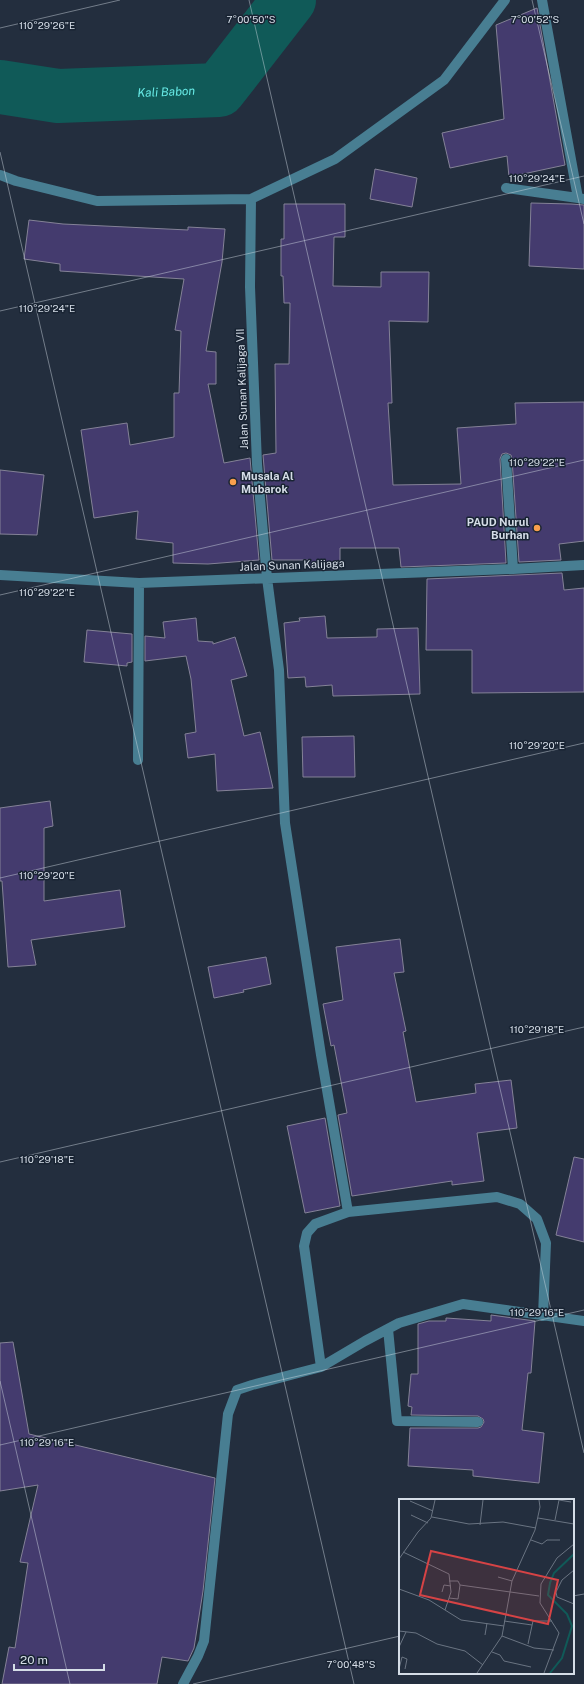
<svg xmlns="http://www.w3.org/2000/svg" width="584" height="1684" font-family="'Public Sans',sans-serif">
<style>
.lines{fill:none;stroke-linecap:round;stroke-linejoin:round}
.river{stroke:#105a58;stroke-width:54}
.building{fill:#443b6e;stroke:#848297}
.minor{stroke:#487e92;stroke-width:10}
.ticks{fill:none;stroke:#d5dde7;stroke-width:1;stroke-opacity:0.45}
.poi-dot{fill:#f99f4d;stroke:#192433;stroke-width:1.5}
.labels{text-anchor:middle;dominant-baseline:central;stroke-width:3;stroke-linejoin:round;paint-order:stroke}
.street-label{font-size:11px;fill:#d5dde7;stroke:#192433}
.poi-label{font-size:11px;font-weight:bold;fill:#d5dde7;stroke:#192433;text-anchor:start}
.water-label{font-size:12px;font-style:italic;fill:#66e8e4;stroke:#192433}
.inset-river{fill:none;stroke:#105a58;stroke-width:2}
.inset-road{fill:none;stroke:#6a7482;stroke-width:1}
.view{fill:#d64345;fill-opacity:0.15;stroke:#d64345;stroke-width:2}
.inset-edge{fill:none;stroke:#d5dde7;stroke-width:2}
.ticks-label{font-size:10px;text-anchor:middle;fill:#d5dde7;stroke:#192433;stroke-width:3;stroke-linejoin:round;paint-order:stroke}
</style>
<rect width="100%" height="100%" fill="#232e3e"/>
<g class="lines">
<!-- river -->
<path class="river" id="s1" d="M0 87 58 96 219 90 289 0"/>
</g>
<!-- building -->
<path class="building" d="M537 8 565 165 509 177 507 156 450 168 442 133 504 119 496 25Z
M375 169 417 178 412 207 370 199Z
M531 203 571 204 584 205V269L529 266Z
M284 204H345V237H334L333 286 381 287V272H429L428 322 389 321 392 403H388L393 485 461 484 457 428 516 424 515 403 584 402V541L559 544 561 560 519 562 512 459 511 455 506 453 502 454 500 459 506 563 401 567 399 548H340V566H308V560H272L263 455 276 453 275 364H289L290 303H284L283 276H281V239H284Z
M29 220 63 224 188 230V227L225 229 222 262 206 351 216 352V384H208L224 463 250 458 259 560 208 564 173 563V543L136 539 138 511 94 518 81 430 127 423 130 445 174 437V393H179L181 331 175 330 184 279 60 271V264L24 259Z
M0 470 44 475 37 535 0 534Z
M562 573 564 590 584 588V692L472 693V650H426L427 579Z
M325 616 327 638 377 637V629L418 628 420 694 333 696 332 685 306 687 305 677 288 678 284 623 300 621 299 618Z
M196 618 198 641 213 642V644L235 637 247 676 231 680 244 736 260 732 273 788 217 791 215 754 188 758 185 734 196 732 191 679 186 656 145 661V636L165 638 163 622Z
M87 630 132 634V662L127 663V666L84 662Z
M354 736 355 777H303L302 737Z
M50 801 53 826 44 828V901L120 890 125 927 31 940 36 965 8 967 2 881H0V808Z
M400 939 404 972 394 973 406 1031 403 1032 416 1102 476 1093 475 1084 511 1080 517 1128 477 1133 484 1181 452 1185V1181L352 1196 338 1115 347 1113 334 1045 331 1046 323 1004 343 1000 336 947Z
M266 957 271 984 243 990 244 992 214 998 208 967Z
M325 1118 340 1206 305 1213 287 1126Z
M574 1157 584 1159V1242L556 1235Z
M491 1315 535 1321 531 1373H528L522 1430 544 1433 539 1483 473 1476V1470L408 1466 410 1428H478L481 1427 484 1422 483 1419 478 1416 411 1415 412 1407 408 1406 411 1374H418V1324L429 1321H446V1318L491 1321Z
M13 1342 29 1434 215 1478 203 1591 194 1648 188 1661 162 1657 157 1684H2L9 1647 15 1648 28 1563 20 1562 38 1485 0 1491V1343Z"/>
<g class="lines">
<!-- minor -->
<path class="minor" d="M542 0 578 198 584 199
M0 175 16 181 97 201 251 199 335 159 444 80 505 0
M506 188 578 198
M251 199 250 287 257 464 267 578 279 670 285 823 321 1055 348 1212 315 1224 307 1233 304 1246 321 1367
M506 459 513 569
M0 575 139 583 513 569 584 565
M138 760 139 583
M348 1212 497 1197 520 1204 537 1219 546 1243 543 1316
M388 1329 397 1421 478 1422
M183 1684 198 1656 204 1641 228 1414 237 1390 252 1385 321 1367 365 1341 399 1323 463 1304 584 1321"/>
</g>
<!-- ticks -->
<path class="ticks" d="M249 0 584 1453M532 0 584 224M0 28 120 0M0 152 354 1684M0 311 584 176M0 595 584 460M0 878 584 743M0 1162 584 1027M0 1381 70 1684M0 1445 584 1310M573 1596 584 1594M193 1684 400 1636"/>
<!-- markers -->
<g class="poi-dot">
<circle cx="233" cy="482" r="4"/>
<circle cx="537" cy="528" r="4"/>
</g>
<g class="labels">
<!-- street labels -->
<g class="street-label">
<text transform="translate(242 389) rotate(-92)">Jalan Sunan Kalijaga VII</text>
<text transform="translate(292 565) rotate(-2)">Jalan Sunan Kalijaga</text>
</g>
<!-- poi labels -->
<g class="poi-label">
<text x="241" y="476">Musala Al<tspan x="241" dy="13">Mubarok</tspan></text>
<text x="529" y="522" text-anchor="end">PAUD Nurul<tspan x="529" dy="13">Burhan</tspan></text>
</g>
<!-- water labels -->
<g class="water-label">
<text stroke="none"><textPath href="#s1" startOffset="167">Kali Babon</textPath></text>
</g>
</g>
<!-- overview -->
<g transform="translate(399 1499)">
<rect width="175" height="175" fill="#232e3e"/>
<path class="inset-river" d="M151 174 163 159 173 127 168 115 149 96 151 84 155 74 175 55"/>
<path class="inset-road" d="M11 2 34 12M12 16 29 24M33 18 70 25 104 23 137 29M139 19 175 25M156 21 160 1 172 3M81 26 84 1M132 41 143 45 148 41H161M4 53 50 75 52 93 46 111M0 60 19 33 32 19 36 1M175 71 163 81 157 93 158 98 175 105M99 78 113 82M50 82H59L61 86 140 97M0 90 30 101 62 121 105 127M43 93 45 86 52 87M50 99 59 100 61 86M105 122 133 126M0 132 17 134 38 145 66 152 84 166M86 136 88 124M103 137 135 149 155 151M129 145 134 122H153M0 148 7 133M93 153 101 156 105 162 132 168M0 170 3 158 8 160 6 170M78 174 103 137 113 82 136 31 141 8 140 1M145 174 160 134 141 104 142 85 158 59 175 45"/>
<path class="view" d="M32 52 159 81 149 125 21 96Z"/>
<rect width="175" height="175" class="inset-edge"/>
</g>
<g class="ticks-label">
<text x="251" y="23">7°00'50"S</text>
<text x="535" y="23">7°00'52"S</text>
<text x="47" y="29">110°29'26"E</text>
<text x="537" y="182">110°29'24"E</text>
<text x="47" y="312">110°29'24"E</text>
<text x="537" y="466">110°29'22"E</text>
<text x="47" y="596">110°29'22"E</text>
<text x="537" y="749">110°29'20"E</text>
<text x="47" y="879">110°29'20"E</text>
<text x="537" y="1033">110°29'18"E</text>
<text x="47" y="1163">110°29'18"E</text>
<text x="537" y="1316">110°29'16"E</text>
<text x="47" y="1446">110°29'16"E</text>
<text x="351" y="1668">7°00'48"S</text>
</g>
<!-- scale -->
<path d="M14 1664v6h90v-6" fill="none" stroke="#d5dde7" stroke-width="2"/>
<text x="20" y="1664" font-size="12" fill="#d5dde7" stroke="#192433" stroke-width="3" paint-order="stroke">20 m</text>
</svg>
